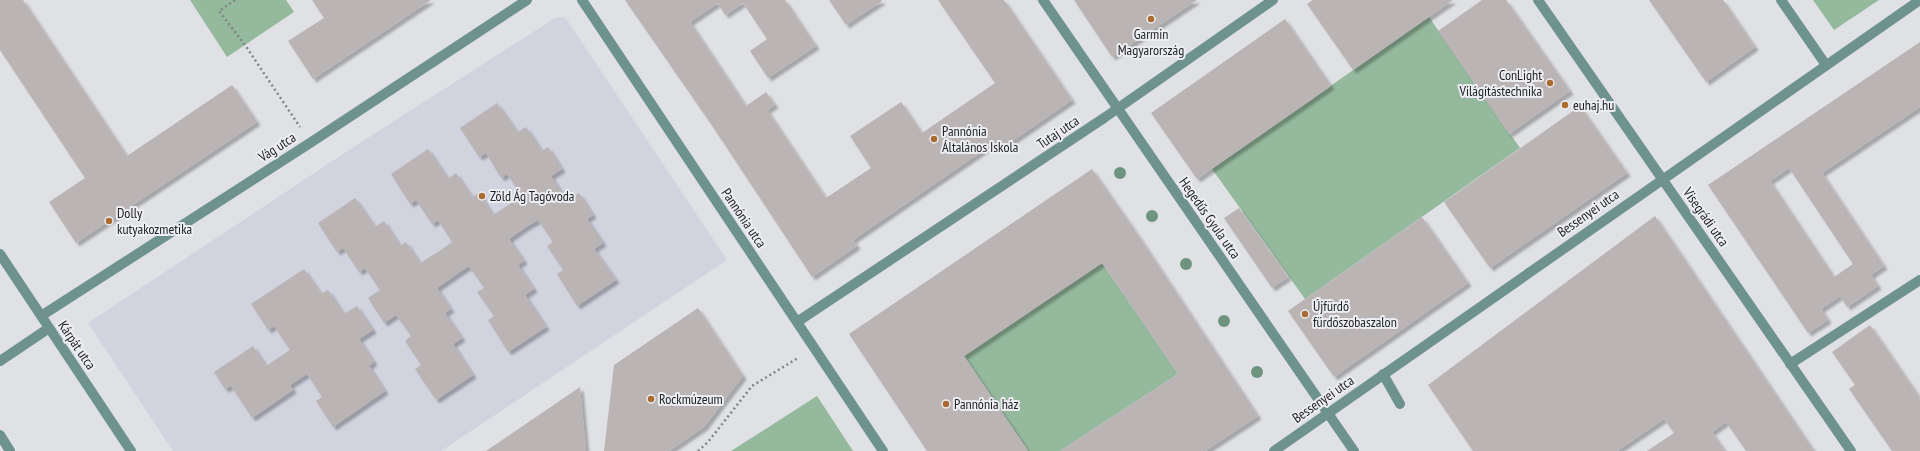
<svg xmlns="http://www.w3.org/2000/svg" width="1920" height="451" font-family="'PT Sans Narrow',sans-serif">
<style>
.built{fill:#d1d3df}
.green{fill:#94b99d}
.building{fill:#bab4b4;fill-rule:evenodd;filter:url(#shadow)}
.lines{fill:none;stroke-linecap:round;stroke-linejoin:round}
.path{stroke:#838486;stroke-width:2.5;stroke-dasharray:2 3;stroke-linecap:butt}
.minor{stroke:#6e928e;stroke-width:10}
.tree{fill:#6e937f}
.poi-dot{fill:#a96c30;stroke:#edeef3;stroke-width:1.5}
.labels{text-anchor:middle;dominant-baseline:central;stroke-width:4;stroke-linejoin:round;paint-order:stroke}
.poi-label{font-size:14px;fill:#1e1f20;stroke:#edeef3;text-anchor:start}
.street-label{font-size:14px;fill:#1e1f20;stroke:#edeef3}
</style>
<defs>
<filter id="shadow"><feDropShadow dx="3.5" dy="3.5" stdDeviation="1" flood-color="#0004"/></filter>
</defs>
<rect width="100%" height="100%" fill="#e0e1e5"/>
<!-- built -->
<path class="built" d="M565 17 727 260 441 451H173L88 323 346 152 555 18Z"/>
<!-- green -->
<path class="green" d="M190 0H286L294 12 227 57Z
M1813 0H1879L1834 30Z
M1429 17 1520 148 1305 299 1212 169Z
M1102 263 1178 374 1060 451H1028L964 356Z
M817 396 853 451H731Z"/>
<!-- building -->
<path class="building" d="M0 0H23L127 156 232 85 257 122 76 243 49 202 85 178 0 50Z
M312 0H431L313 79 288 41 324 18Z
M625 0H785L816 46 768 78 750 51 767 39 743 3 725 15 718 3 690 22 746 106 766 92 775 105 767 110 826 198 871 168 850 136 901 102 922 133 995 83 938 0H1004L1072 100 1002 148 997 141 853 240 857 246 812 277 713 127Z
M829 0H881L882 1 846 25Z
M1074 0H1197L1112 57Z
M1313 0H1453L1353 70 1307 4Z
M1482 0H1506L1570 91 1509 134 1438 31Z
M1649 0H1723L1755 47 1706 82Z
M1285 19 1331 86 1197 179 1151 113Z
M1920 42V107L1822 173 1884 266 1871 275 1878 286 1847 307 1840 296 1821 309 1828 320 1808 333 1708 185ZM1789 168 1853 264 1834 277 1770 181Z
M497 103 517 132 526 127 542 151 548 147 562 169 551 176 567 201 579 193 593 215 587 219 603 243 594 249 616 280 577 306 557 274 563 270 547 246 553 242 538 220 526 227 509 239 524 261 518 265 534 289 525 295 546 327 508 352 488 320 494 316 477 292 484 288 469 266 457 274 437 288 451 309 445 313 462 338 453 344 473 375 436 400 415 369 421 365 405 341 411 336 396 315 384 323 368 298 380 290 365 268 359 272 343 248 337 252 318 223 355 198 375 227 384 221 400 246 406 242 420 263 441 250 452 242 438 220 432 224 416 200 410 204 391 174 428 149 448 179 456 173 472 197 479 193 493 215 522 196 507 174 501 178 486 153 479 157 460 128Z
M1580 106 1627 173 1490 268 1444 202Z
M1092 169 1140 238 1258 416 1205 451H1060L1178 374 1102 263 964 356 1028 451H927L849 334Z
M1239 208 1288 277 1272 288 1224 218Z
M1655 216 1814 451H1746L1726 422 1712 432 1725 451H1647L1674 433 1664 419 1617 451H1473L1428 385Z
M1422 217 1468 283 1334 377 1288 311Z
M304 269 321 294 328 290 344 314 357 306 373 330 359 339 374 362 369 366 385 391 333 427 316 401 322 397 307 374 290 385 293 390 252 418 231 386 225 389 214 372 253 346 266 366 290 350 274 326 268 330 251 304Z
M698 308 743 376 704 427 669 451H604L614 365Z
M1870 325 1920 398V451H1892L1849 389 1855 385 1832 352Z
M580 387 586 451H486Z"/>
<g class="lines">
<!-- path -->
<path class="path" d="M235 0 219 11 245 45 300 127
M698 451 708 442 752 386 798 358"/>
<!-- minor -->
<path class="minor" d="M582 0 883 451
M1043 0 1354 451
M1538 0 1851 451
M1781 0 1826 65
M0 254 131 451
M41 316 310 143 527 0
M797 322 1104 118 1273 0
M0 361 49 328
M1790 364 1920 280
M1383 374 1400 404
M0 435 10 451
M1274 451 1920 0"/>
</g>
<!-- trees -->
<g class="tree">
<circle cx="1120" cy="173" r="6"/>
<circle cx="1152" cy="216" r="6"/>
<circle cx="1186" cy="264" r="6"/>
<circle cx="1224" cy="321" r="6"/>
<circle cx="1257" cy="372" r="6"/>
</g>
<!-- markers -->
<g class="poi-dot">
<circle cx="1151" cy="19" r="4"/>
<circle cx="1550" cy="83" r="4"/>
<circle cx="1565" cy="105" r="4"/>
<circle cx="934" cy="139" r="4"/>
<circle cx="482" cy="196" r="4"/>
<circle cx="109" cy="221" r="4"/>
<circle cx="1305" cy="314" r="4"/>
<circle cx="651" cy="399" r="4"/>
<circle cx="946" cy="404" r="4"/>
</g>
<g class="labels">
<!-- poi labels -->
<g class="poi-label">
<text x="1151" y="34" text-anchor="middle">Garmin<tspan x="1151" dy="16">Magyarország</tspan></text>
<text x="1542" y="75" text-anchor="end">ConLight<tspan x="1542" dy="16">Világítástechnika</tspan></text>
<text x="1573" y="105">euhaj.hu</text>
<text x="942" y="131">Pannónia<tspan x="942" dy="16">Általános Iskola</tspan></text>
<text x="490" y="196">Zöld Ág Tagóvoda</text>
<text x="117" y="213">Dolly<tspan x="117" dy="16">kutyakozmetika</tspan></text>
<text x="1313" y="306">Újfürdő<tspan x="1313" dy="16">fürdőszobaszalon</tspan></text>
<text x="659" y="399">Rockmúzeum</text>
<text x="954" y="404">Pannónia ház</text>
</g>
<!-- street labels -->
<g class="street-label">
<text transform="translate(1058 132) rotate(-34)">Tutaj utca</text>
<text transform="translate(277 147) rotate(-33)">Vág utca</text>
<text transform="translate(1588 213) rotate(-35)">Bessenyei utca</text>
<text transform="translate(1706 217) rotate(55)">Visegrádi utca</text>
<text transform="translate(744 218) rotate(56)">Pannónia utca</text>
<text transform="translate(1210 218) rotate(55)">Hegedűs Gyula utca</text>
<text transform="translate(77 345) rotate(56)">Kárpát utca</text>
<text transform="translate(1323 399) rotate(-35)">Bessenyei utca</text>
</g>
</g>
</svg>
